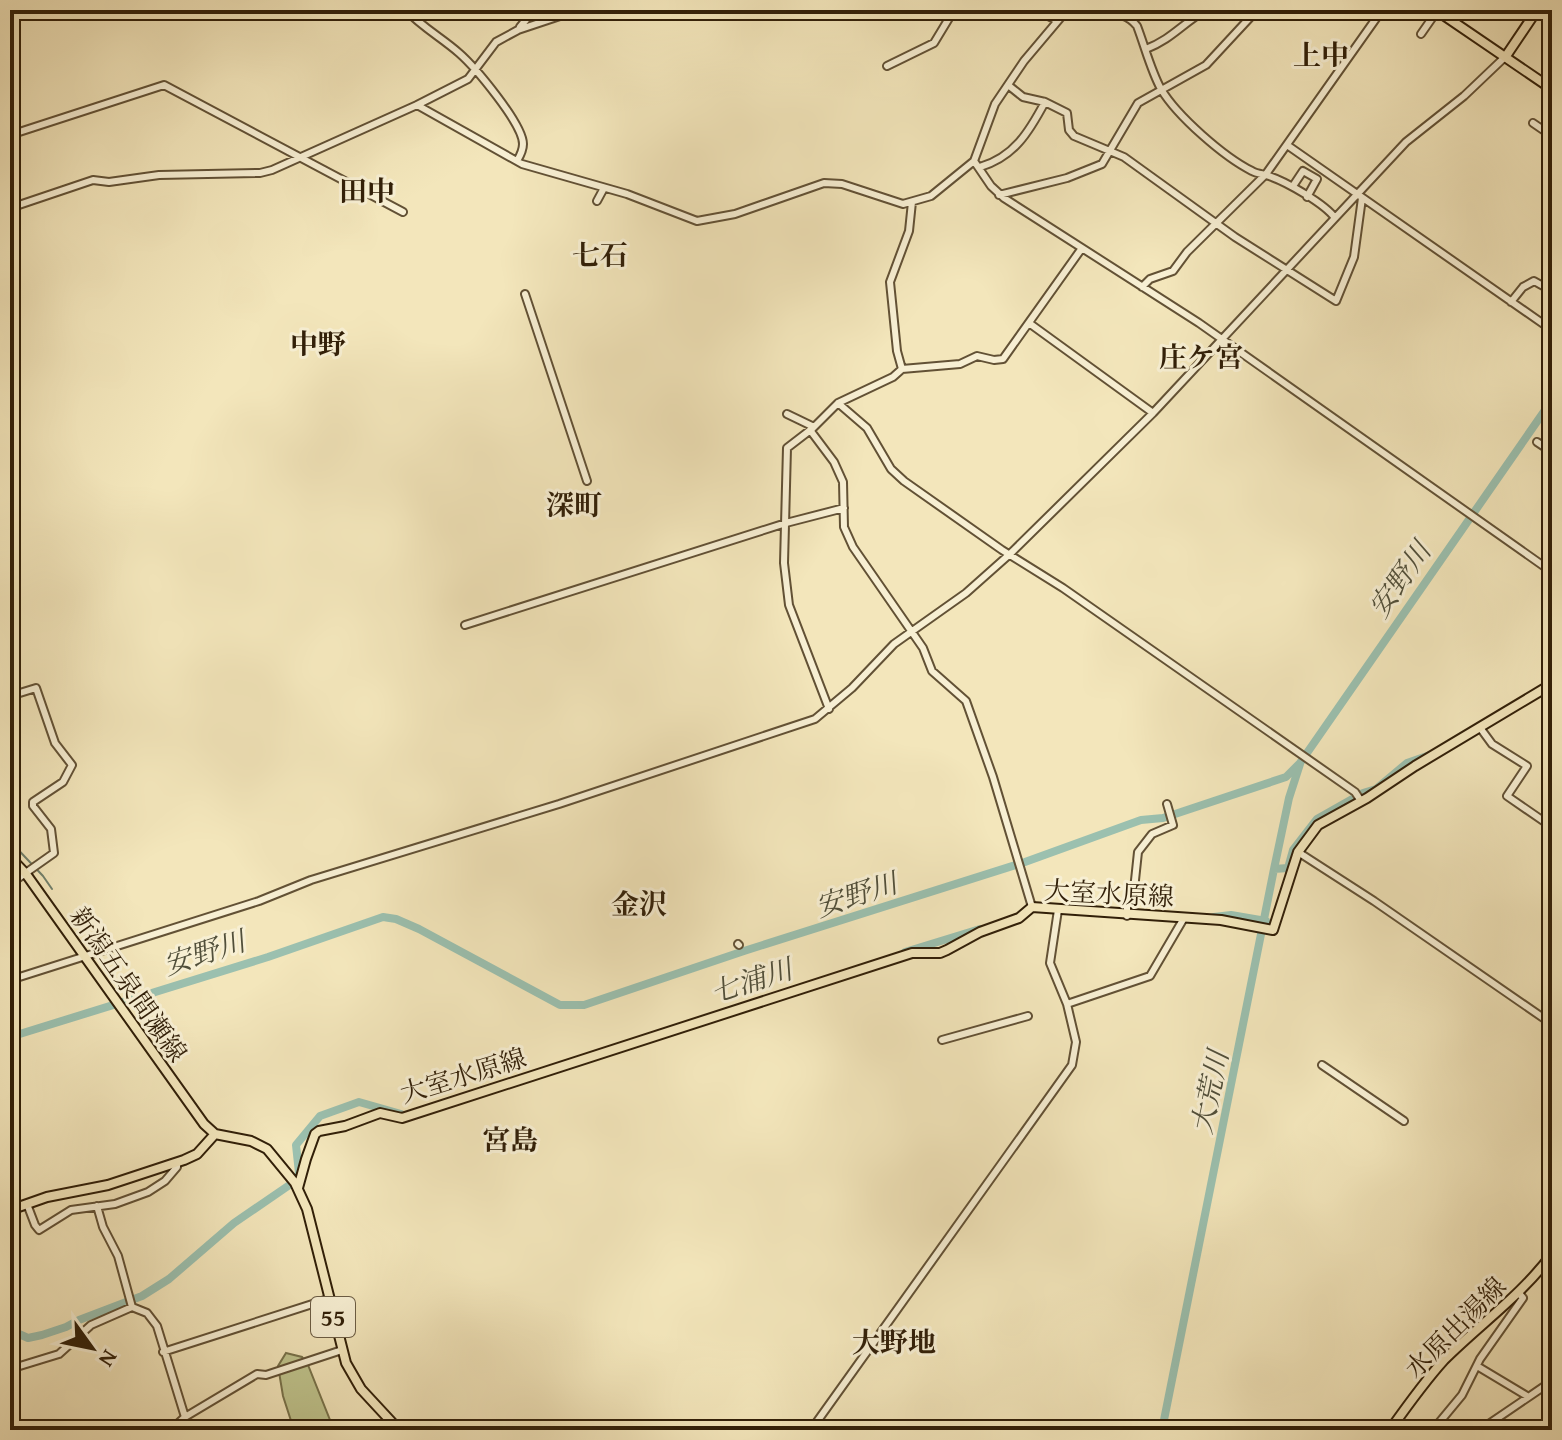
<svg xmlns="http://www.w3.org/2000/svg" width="1562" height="1440" font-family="'Gentium Book Plus','Noto Serif JP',serif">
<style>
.green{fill:#bfc48d;stroke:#78724a;stroke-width:2}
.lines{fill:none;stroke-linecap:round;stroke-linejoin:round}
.stream{stroke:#71806c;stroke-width:2}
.river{stroke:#9bc0af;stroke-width:8}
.minor-casing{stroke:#625135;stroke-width:10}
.major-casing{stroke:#311f08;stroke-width:12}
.minor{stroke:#f7efd3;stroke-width:6}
.major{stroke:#f3e6bb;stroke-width:8}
.labels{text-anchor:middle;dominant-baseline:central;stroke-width:6;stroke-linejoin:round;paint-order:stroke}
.shield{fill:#f7efd3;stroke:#6c5d45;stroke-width:2}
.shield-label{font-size:24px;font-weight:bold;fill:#311f08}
.street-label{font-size:26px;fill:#311f08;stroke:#f7efd3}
.neighbourhood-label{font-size:28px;font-weight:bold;fill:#311f08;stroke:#f7efd3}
.water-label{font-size:28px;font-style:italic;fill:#514f3a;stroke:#f7efd3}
</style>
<rect width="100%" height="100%" fill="#f3e6bb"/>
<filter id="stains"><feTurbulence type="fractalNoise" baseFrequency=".0025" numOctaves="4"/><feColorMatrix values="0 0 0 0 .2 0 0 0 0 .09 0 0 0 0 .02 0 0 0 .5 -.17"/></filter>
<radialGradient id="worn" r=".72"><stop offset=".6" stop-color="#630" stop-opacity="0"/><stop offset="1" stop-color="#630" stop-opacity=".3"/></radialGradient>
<!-- green -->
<path class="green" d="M286 1353 302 1357 308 1365 334 1430H294L283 1396 278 1366Z"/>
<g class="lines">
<!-- stream -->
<path class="stream" d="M10 841 43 876 52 889
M1483 1424 1511 1405"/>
<!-- river -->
<path class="river" d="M1274 869 1288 868 1293 850 1317 819 1363 793 1376 789 1407 763 1430 755
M1214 917 1231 915 1266 921
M905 952 980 929
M10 1037 268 957 383 917 396 919 419 929 560 1005H584L744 951 1025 862 1141 820 1163 818 1286 777 1300 763 1552 400
M299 1173 296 1145 320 1116 359 1102 401 1114
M10 1330 28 1338 42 1335 66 1327 79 1320 142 1296 169 1279 234 1223 288 1186
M1162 1430 1274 869 1289 798 1300 764"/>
<defs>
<path id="minor" d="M406 10C422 27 442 38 459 53 475 67 523 124 523 144 523 150 520 156 517 161
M1037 10 1056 20
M1081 10C1102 19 1121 6 1137 26 1145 47 1151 71 1161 89 1177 116 1224 157 1252 171 1257 174 1263 174 1269 176 1287 182 1325 204 1335 218
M520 27 534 10
M1421 34 1437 11
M1146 49C1172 39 1183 23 1206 10
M887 66 934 43 954 10
M1008 85 1023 97 1045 102 1067 113 1069 130 1074 136 1124 157 1235 237 1336 301 1354 257 1362 198
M417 105 522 164 627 194 697 221 735 214 824 183 842 184 903 204 931 196 974 161 995 104 1024 61 1067 10
M1533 123 1549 134 1552 130
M10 135 164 85 403 212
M1287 145 1552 330
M974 161 991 186 1004 198 1199 323 1552 572
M980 167C1014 157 1029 132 1045 102
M1293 186 1303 171 1317 179 1307 197
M999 195 1067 178 1102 164 1138 103 1206 65 1257 10
M597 201 604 188
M10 208 93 180 109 182 159 175 260 173 272 170 417 105 468 79 496 42 518 30 578 10
M1142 287 1150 279 1173 271 1187 252 1266 174 1382 10
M525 294 587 481
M1511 302 1523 287 1534 281 1552 291
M1029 323 1153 413
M902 369 897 351 890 282 909 231 912 202
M838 403 867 428 891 469 904 481 1002 550 1063 588 1355 792 1361 801
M787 414 814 427
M810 430 834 462 843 482 844 527 853 547 923 648 932 671 966 701 993 777 1032 907
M1552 434 1549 438 1552 442
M1537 442 1552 452
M465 625 786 523 844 508
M10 696 36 688 55 743 72 765 63 782 33 802V806L51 829 54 853 10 884
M829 709 789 605 784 563 787 448 813 428 838 403 893 377 902 369 960 364 977 356 994 360 1003 359 1082 248
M1481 729 1492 744 1527 766 1507 796 1552 827
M1298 852 1374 901 1552 1024
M1127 916V906L1133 899 1138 852 1152 834 1173 825 1167 804
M738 944 739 945
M10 980 259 901 311 880 559 804 815 719 852 688 894 644 966 593 1011 553 1153 413 1406 142 1464 96 1506 56
M1067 1004 1150 976 1184 918
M942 1040 1028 1016
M1322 1065 1404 1121
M27 1204 35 1225 39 1230 71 1210 115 1204 148 1192 165 1181 177 1167V1163
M97 1206 103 1227 118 1256 132 1307
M163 1352 328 1299
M1477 1366 1527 1396
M10 1369 59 1354 91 1325 132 1307 147 1313 157 1326 185 1417
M171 1430 185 1417 257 1374 266 1375 342 1350
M811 1430 1072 1065 1076 1042 1067 1004 1050 963 1058 910
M1433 1430 1462 1395 1480 1359 1523 1298 1518 1292
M1480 1430 1552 1381"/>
<path id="major" d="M1436 10 1552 89
M1506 56 1537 10
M10 857 26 874 204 1124 215 1134 251 1141 267 1149 295 1183 307 1209 346 1363 361 1389 399 1430
M298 1188 306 1159 315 1134 319 1131 345 1126 380 1113 402 1118 912 953H940L947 950 980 932 1019 918 1032 907 1221 920 1273 930 1298 852 1318 825 1367 798 1415 766 1552 684
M10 1210 47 1197 108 1185 184 1160 197 1154 215 1134
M1390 1430C1407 1406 1424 1382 1444 1360 1480 1324 1522 1295 1552 1254"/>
</defs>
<!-- minor casing -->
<use href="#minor" class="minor-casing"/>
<!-- major casing -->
<use href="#major" class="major-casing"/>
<!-- minor -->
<use href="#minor" class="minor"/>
<!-- major -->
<use href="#major" class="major"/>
</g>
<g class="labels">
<!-- shield labels -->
<rect class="shield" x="311" y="1297" width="44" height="40" rx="6"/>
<g class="shield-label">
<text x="333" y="1317">55</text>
</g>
<!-- street labels -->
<g class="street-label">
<text transform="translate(1109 893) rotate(3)">大室水原線</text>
<text transform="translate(129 984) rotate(55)">新潟五泉間瀬線</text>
<text transform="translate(463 1075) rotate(-17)">大室水原線</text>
<text transform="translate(1455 1327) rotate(-45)">水原出湯線</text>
</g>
<!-- neighbourhood labels -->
<g class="neighbourhood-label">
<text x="1321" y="54">上中</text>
<text x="367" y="190">田中</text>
<text x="600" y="254">七石</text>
<text x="318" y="343">中野</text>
<text x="1201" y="356">庄ケ宮</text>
<text x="574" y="504">深町</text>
<text x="639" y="903">金沢</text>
<text x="510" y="1139">宮島</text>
<text x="894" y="1341">大野地</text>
</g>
<!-- water labels -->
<g class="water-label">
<text transform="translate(1399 579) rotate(-55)">安野川</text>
<text transform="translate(856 894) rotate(-18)">安野川</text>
<text transform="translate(204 952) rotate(-18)">安野川</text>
<text transform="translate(751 980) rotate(-18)">七浦川</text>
<text transform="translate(1209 1092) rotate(-78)">大荒川</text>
</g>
</g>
<!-- margin -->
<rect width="1562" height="1440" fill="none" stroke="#f3e6bb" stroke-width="40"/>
<rect x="12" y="12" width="1538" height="1416" fill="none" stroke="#311f08" stroke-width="4"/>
<rect x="20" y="20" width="1522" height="1400" fill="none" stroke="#311f08" stroke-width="2"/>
<!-- north arrow -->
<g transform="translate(92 1348) rotate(123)" stroke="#f7efd3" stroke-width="6" paint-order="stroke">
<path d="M0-6L14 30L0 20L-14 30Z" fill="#311f08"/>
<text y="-12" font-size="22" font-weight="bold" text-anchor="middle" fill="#311f08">N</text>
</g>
<rect width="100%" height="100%" filter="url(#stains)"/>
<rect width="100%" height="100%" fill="url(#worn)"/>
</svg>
